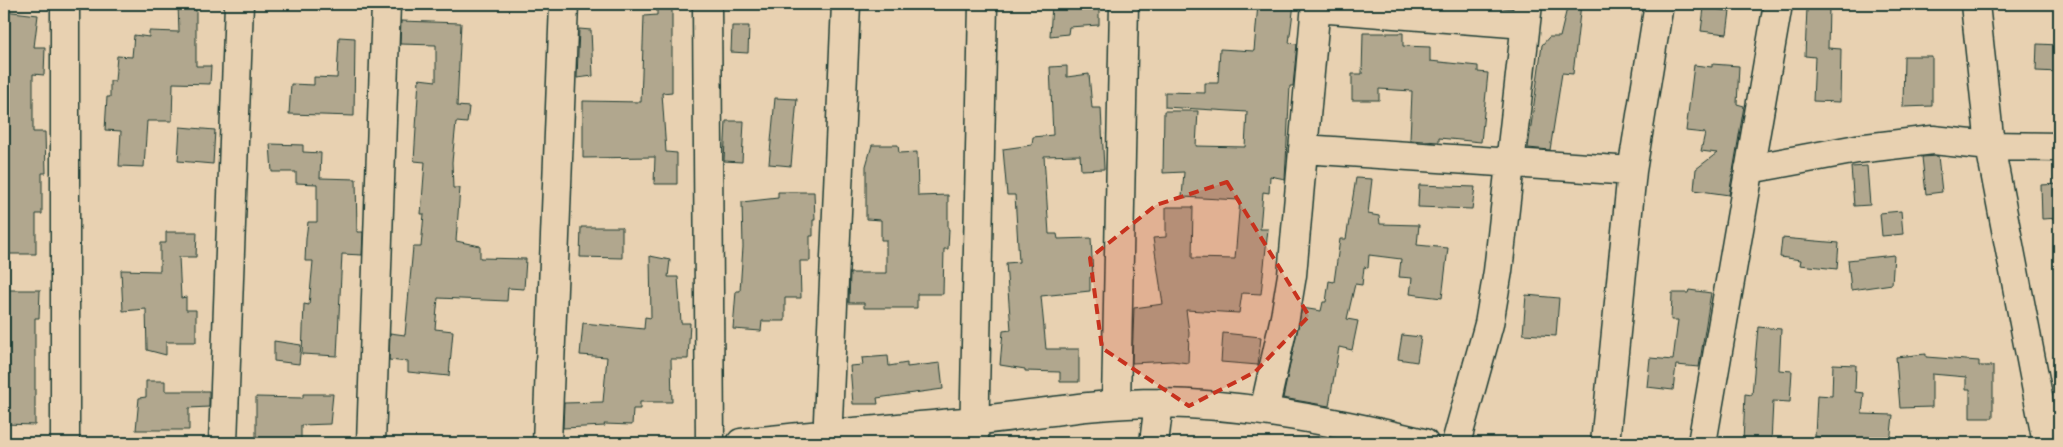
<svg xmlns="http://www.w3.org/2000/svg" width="2063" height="447" font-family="'Balsamiq Sans',sans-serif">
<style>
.building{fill:#b1a78e;stroke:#1f3d34}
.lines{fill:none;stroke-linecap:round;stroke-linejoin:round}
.minor-casing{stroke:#1f3d34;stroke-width:31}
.minor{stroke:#e8d1b1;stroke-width:28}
.marked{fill:#c8321e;fill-opacity:0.2;stroke:#c8321e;stroke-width:4;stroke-dasharray:10 6;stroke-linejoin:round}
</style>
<rect width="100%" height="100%" fill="#e8d1b1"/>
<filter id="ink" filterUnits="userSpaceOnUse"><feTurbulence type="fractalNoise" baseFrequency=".02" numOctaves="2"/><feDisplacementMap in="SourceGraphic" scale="10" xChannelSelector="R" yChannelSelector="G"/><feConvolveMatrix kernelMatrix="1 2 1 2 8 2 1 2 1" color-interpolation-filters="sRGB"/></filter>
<g filter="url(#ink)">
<!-- building -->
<path class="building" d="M178 4H196V66H211L210 84 173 83 172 121H147L144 167 119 166 121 131 105 130 107 97H110V81H115L117 56 132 57 134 35 149 37V31L179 32Z
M657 4H672V92L662 93 666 152 677 153V184H654L655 157 583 158V101L641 102 644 16 657 15Z
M1052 4H1099V25L1069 27 1068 34 1050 36Z
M1258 4H1294L1289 43 1297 44 1293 86H1290L1285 179 1270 176 1269 193 1263 192 1260 229H1268L1261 294 1242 293 1239 313 1186 310 1189 332 1188 363 1172 361 1132 363 1134 308 1163 304 1153 238 1166 237V207H1193L1192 258 1235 259 1240 200 1182 197 1184 172 1163 173 1164 111H1198L1196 146 1245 147 1247 112 1165 107V92L1205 93V83H1218L1220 49 1254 51Z
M1568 4H1581L1573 74 1562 73 1550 150 1528 148 1542 45 1549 37H1560Z
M1807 7H1829L1828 48 1841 49 1840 102 1813 101 1815 57 1805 56Z
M1704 8 1730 11 1727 34 1701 31Z
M4 11 38 15 34 47H45L44 75 33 74V132H45L46 173H42V214H36V254H4Z
M401 21 461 23 457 106 469 107 467 123 456 122 452 162 453 188H460L456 241 480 246V258L526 259 524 289 508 288 507 301 438 298 435 329 453 331 449 376 408 372V362L389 360 390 333 405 335 413 247H421L424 214H421L425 162 414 161 419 79 436 81V45L400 44Z
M732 26H749L748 53 731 52Z
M579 29 591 30 593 76 577 78Z
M1363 33H1403V46L1430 47V61L1478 66V72L1488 73 1481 142 1439 138V142L1410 140 1412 91 1379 89V100H1352V74H1362Z
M339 37 355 38 354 116 289 114 291 84 314 85V77L337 78Z
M2037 44 2059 45V72L2036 71Z
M1904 56H1932V106L1903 107Z
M1712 64 1739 66 1737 104 1744 106 1729 195 1694 190 1696 169 1717 153 1701 151 1705 133 1686 131 1694 65 1712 67Z
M1067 66V77L1089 74 1092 108H1101L1104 169 1081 170 1080 155 1044 156 1049 234H1057L1058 239 1091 238 1093 277H1090V291L1041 296 1046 349H1079V382H1060V372L1025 371V369L1000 365 1003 331 1011 330 1006 263 1019 262 1015 195H1007L1003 149 1032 145 1033 137 1053 135 1050 67Z
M775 98 797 99 791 166 769 164Z
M726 121H744L742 162 724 161Z
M180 127 215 130 213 164 178 161Z
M270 144 303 145V152L321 153 320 178 356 179 357 232H363L362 255 342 254 337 356 302 354 304 304 309 305 313 261H305L306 239 308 222H317V184L296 183V172H272Z
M872 145H898L899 153 917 152 918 196 948 195V229H949L948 249H944L943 294H917V308H864V303H849L850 273H886V240H881V220L866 219V166Z
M1938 156 1942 192 1926 194 1922 157Z
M1867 166 1870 205 1854 206 1851 167Z
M1356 178 1372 179 1368 214 1379 216 1380 224 1419 225 1417 245 1448 248 1442 298 1410 294 1412 278 1399 277 1401 259 1369 255 1368 268 1364 267 1362 285 1355 284 1347 319 1358 321 1352 350 1339 347 1329 406 1283 398 1302 308 1321 311 1323 302H1326L1329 281 1334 282 1340 239H1346Z
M2059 184V218L2042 219 2041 185Z
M1419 185 1475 187 1472 209 1418 207Z
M778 192H814L815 220H813V236H810V261H800L801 298H785V321H762L761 331 733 329 736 291H740L743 247 742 202 778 198Z
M1901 211 1903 234 1882 236 1880 213Z
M581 227H622V258L580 257Z
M166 232H197L196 257H179L181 298 186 297V310H196V342H166V355L147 350 146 309 123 311 121 270 160 271V243H166Z
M1782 238 1839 243 1837 269 1800 265 1801 260 1780 257Z
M1894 255 1892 284 1851 290 1848 260Z
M650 256 670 260 668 277H678L681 323H690L688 359H671L672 402H640V409H633L632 425 604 424 605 426 563 428 564 403 603 402 607 357 580 355 583 323 644 329 645 317 651 318Z
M4 290H40L39 318H35V425L4 424Z
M1689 290 1711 293 1699 367 1676 365 1673 390 1647 387 1650 358 1673 360 1678 320H1671L1672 293H1688Z
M1526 295 1559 298 1556 336 1523 334Z
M1758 327 1781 329 1779 370 1792 371 1790 402 1773 401 1771 443H1743L1745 394 1752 395Z
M1223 333 1261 337 1258 365 1221 362Z
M1402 335 1421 337 1417 362 1398 359Z
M274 341 301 345 299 364 274 361Z
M1926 354V357L1979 361V366H1993V418H1970V389H1966V377L1932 374V407L1900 408 1896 357Z
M888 356 889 366 907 363V367L940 363 943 389 877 398 878 404H853L850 366 863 365 862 358Z
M1833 364 1856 365 1855 392 1864 393 1862 414 1893 415 1890 443H1819L1820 437 1815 436 1817 395 1832 396Z
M146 381H165V391H209V407L189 408V430H136L139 398 146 397Z
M303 394H333L330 424 301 425V443H256V397L303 398Z"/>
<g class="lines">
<defs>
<path id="minor" d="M65 4V443
M707 4 710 443
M1975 4 1990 146 2047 443
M1316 8 1525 24
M1303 149 1632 171
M1749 169 1857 149 1933 140 1990 146 2059 147
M1116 404 1124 4
M1264 411 1285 317 1292 275 1316 4
M223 443 239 4
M371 443 386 4
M547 443 564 4
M741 443C818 434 896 429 974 421 1036 414 1097 403 1159 403 1249 404 1337 422 1424 443
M827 443 846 4
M974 443 983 4
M1154 443 1159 403
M1456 443 1489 324 1498 271 1528 4
M1605 443 1632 171 1659 4
M1702 443 1778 4"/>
</defs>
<!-- minor casing -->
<use href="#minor" class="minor-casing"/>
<!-- minor -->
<use href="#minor" class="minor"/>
</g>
</g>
<!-- marked area -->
<path class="marked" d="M1227 182 1309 316 1255 372 1189 406 1102 348 1090 258 1156 205Z"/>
<!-- margin -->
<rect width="2063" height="447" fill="none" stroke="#e8d1b1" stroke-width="20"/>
<rect x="10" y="10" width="2043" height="427" fill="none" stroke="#1f3d34" stroke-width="2" filter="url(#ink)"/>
</svg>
